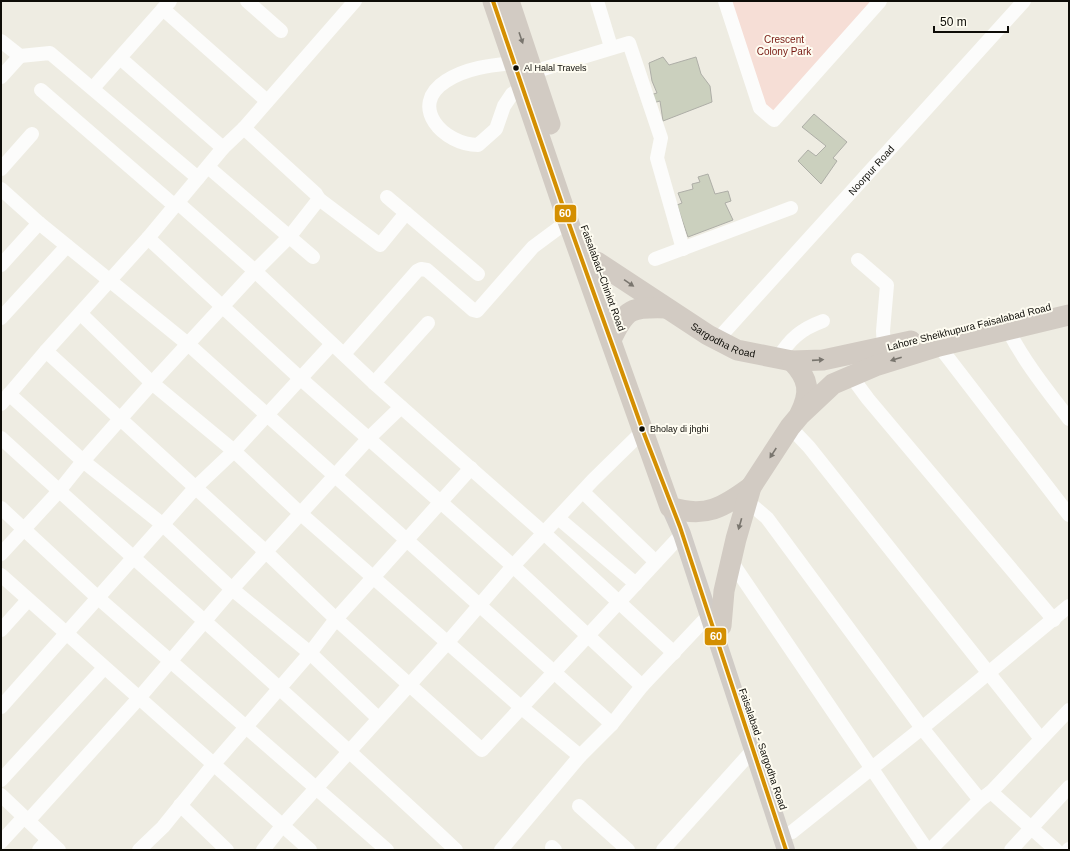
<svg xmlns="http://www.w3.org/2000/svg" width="1070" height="851" font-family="Arial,sans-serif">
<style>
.green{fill:#f6ded6}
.building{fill:#cbd0be;stroke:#aeaea7}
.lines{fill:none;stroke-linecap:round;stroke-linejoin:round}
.minor{stroke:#fcfcfb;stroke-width:14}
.major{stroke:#d0cbc6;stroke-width:18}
.highway{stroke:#d2cbc3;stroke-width:21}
.bus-1-casing{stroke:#fefcf1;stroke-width:7}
.bus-1{stroke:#d48f01;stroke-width:4}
.oneway{fill:#79756e}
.bus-dot{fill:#0d0c07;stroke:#fefcf1;stroke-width:1.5}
.labels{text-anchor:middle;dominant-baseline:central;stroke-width:4;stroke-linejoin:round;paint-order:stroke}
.bus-label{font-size:9px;fill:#0d0c07;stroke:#fefcf1;text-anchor:start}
.park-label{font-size:10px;fill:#771811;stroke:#fefcf1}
.street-label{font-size:10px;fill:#0d0c07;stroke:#fefcf1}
.line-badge{stroke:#fefcf1;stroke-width:1.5}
.badge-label{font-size:11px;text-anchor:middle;font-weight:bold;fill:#fff}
</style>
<rect width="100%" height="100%" fill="#eeece2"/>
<!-- green -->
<path class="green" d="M724 1H880L774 120 760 108Z"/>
<!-- building -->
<path class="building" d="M663 57 669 65 696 57 701 74 710 86 712 102 663 121 660 101 653 103 650 95 657 93 652 81 649 63Z
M814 114 847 142 833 158 837 161 821 184 798 161 808 150 816 156 826 146 802 127Z
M708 174 715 194 728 191 731 201 725 203 733 220 688 237 677 205 682 203 678 193 693 189 692 184 700 182 698 177Z"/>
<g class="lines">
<!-- minor -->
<g class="minor">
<path d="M247 1 281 31"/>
<path d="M597 1 611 47"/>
<path d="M725 1 760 108 774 120 880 1"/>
<path d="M163 9 267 101"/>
<path d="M1 41 20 56 50 53 198 178"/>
<path d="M120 58 223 148"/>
<path d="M533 72 629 43 661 138 657 158 683 249"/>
<path d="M1 77 20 56"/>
<path d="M522 87 512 94 504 106 496 129 478 145C444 145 407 106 446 81 469 66 497 65 522 62"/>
<path d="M93 88 170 1"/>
<path d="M41 90 175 206"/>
<path d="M244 128 316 194 319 199 380 245 406 213 478 274"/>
<path d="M208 167 313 257"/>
<path d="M1 169 32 134"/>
<path d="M1 189 39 223 189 345 612 724"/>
<path d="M387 197 406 213"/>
<path d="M178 203 255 271 374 383 545 534 674 653"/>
<path d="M148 238 301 379 513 566 642 686"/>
<path d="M655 259 791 208"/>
<path d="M858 260 887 285 883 331 884 348"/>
<path d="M1 265 39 223"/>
<path d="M81 314 152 383 234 451 301 514 522 708 580 756"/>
<path d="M1 318 67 246"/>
<path d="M1008 330C1025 363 1047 390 1069 419"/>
<path id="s1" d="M718 339 1024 1"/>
<path d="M939 346 1069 515"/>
<path d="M46 351 266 552 336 619 482 750 682 534"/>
<path d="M344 354 417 271 421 269 427 270 473 310 477 311 533 247 568 221"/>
<path d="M778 358C790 339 801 329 823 321"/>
<path d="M851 376 868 399 1054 620"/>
<path d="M374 383 428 323"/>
<path d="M9 394 83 461 162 524 232 589 310 653 378 718"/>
<path d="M1 404 46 351 148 238 223 148 244 128 355 1"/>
<path d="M790 427 809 447 1041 739"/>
<path d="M1 438C152 576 307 710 456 850"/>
<path d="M583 492 656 562"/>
<path d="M747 501 767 518 922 728 980 800"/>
<path d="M1 508 97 597 387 850"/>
<path d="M558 518 636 584"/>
<path d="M1 554 59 491 83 461 152 383 255 271 290 236 319 199"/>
<path d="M731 561 927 850"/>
<path d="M1 575 310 850"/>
<path d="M1 630 28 600"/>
<path d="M1 707 196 487 234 451 332 344"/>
<path d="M1 780 104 668"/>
<path d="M991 792 1056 850"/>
<path d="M1 795 59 850"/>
<path d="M180 805 227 850"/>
<path d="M579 806 628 850"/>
<path d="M28 821 139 698 232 589 369 438 401 407"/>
<path d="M792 832 922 728 1069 606"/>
<path d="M1 842 24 817"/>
<path d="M552 847 555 850"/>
<path d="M39 850 48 840"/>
<path d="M139 850 163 827 213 765 310 653 336 619 471 468"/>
<path d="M263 850 282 826 448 642 513 566 593 480 643 431"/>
<path d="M501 850 580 756 612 724 642 686 709 615"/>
<path d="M663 850 753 750"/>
<path d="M930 850 980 800 991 792 1069 710"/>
<path d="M1011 850 1069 787"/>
<path d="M1068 850 1069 849"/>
</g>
<!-- major -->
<path class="major" d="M670 507 682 534 786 850"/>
<!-- highway -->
<g class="highway">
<path d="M493 1 568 221 670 507C705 519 724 507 751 487"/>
<path d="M509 1 550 124"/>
<path id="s2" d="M597 262 708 335 737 350 792 361 823 360 911 341"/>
<path d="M611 340C626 308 631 307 666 308"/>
<path d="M792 361C809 379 811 392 800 414"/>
<path d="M721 626 724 591 736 539 751 487 790 427 800 415 833 384 875 366 939 346 1069 315"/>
</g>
<defs>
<path id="bus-1" d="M493 1 568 221 643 431 680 527 786 850"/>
</defs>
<!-- bus-1 casing -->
<use href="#bus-1" class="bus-1-casing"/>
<!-- bus-1 -->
<use href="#bus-1" class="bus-1"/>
</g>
<!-- one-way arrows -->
<defs><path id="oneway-solid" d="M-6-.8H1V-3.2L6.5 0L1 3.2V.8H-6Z"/></defs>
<g class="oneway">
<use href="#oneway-solid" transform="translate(521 38) rotate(71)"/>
<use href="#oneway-solid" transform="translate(629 283) rotate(34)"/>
<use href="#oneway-solid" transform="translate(896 359) rotate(162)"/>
<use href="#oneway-solid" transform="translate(818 360) rotate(-4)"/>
<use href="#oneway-solid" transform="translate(773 453) rotate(123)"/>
<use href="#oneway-solid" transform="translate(740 524) rotate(106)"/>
</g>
<!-- markers -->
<g class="bus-dot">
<circle cx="516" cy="68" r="3.5"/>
<circle cx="642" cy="429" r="3.5"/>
</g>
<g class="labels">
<!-- bus labels -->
<g class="bus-label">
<text x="524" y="68">Al Halal Travels</text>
<text x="650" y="429">Bholay di jhghi</text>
</g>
<!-- park labels -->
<g class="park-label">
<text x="784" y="39">Crescent<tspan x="784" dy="12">Colony Park</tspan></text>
</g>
<!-- street labels -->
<g class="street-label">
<text stroke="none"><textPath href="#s1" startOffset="228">Noorpur Road</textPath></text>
<text transform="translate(603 278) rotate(70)">Faisalabad–Chiniot Road</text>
<text transform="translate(969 327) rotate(-14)">Lahore Sheikhupura Faisalabad Road</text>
<text stroke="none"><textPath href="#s2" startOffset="149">Sargodha Road</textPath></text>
<text transform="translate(763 749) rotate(71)">Faisalabad - Sargodha Road</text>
</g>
</g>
<g class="line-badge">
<rect x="554" y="204" width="23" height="19" rx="4" fill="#d48f01"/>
<rect x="704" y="627" width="23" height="19" rx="4" fill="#d48f01"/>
</g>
<g class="badge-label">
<text x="565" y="217">60</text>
<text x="716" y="640">60</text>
</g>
<!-- border -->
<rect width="1070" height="851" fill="none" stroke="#0d0c07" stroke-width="4"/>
<!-- scale -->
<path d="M934 26v6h74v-6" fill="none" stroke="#0d0c07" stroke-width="2"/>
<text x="940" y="26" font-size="12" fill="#0d0c07" stroke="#fefcf1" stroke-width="3" paint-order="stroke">50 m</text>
</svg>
